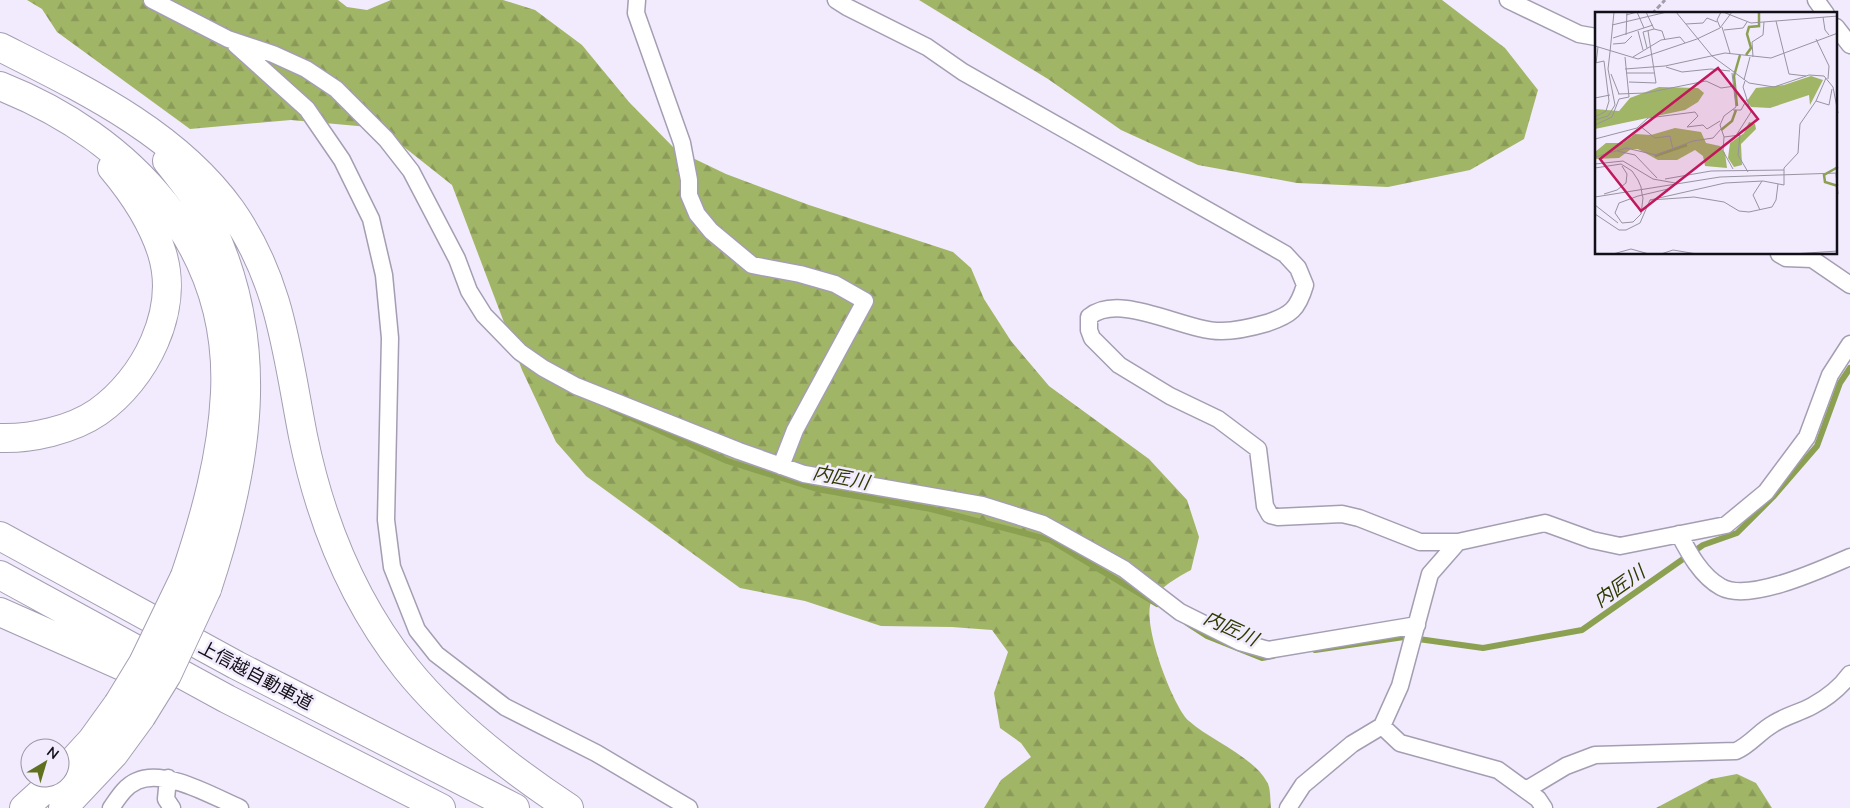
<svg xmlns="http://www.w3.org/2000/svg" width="1850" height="808" font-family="Mulish,'Noto Sans JP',sans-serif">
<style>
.forest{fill:url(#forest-firs)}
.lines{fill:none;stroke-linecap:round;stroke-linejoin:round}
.stream{stroke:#8ca052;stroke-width:6}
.minor-casing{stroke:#a59eb3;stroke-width:19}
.motorway-casing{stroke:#a59eb3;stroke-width:30}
.path{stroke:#a19caa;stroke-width:3;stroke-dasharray:5 2.5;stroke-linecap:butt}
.minor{stroke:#fff;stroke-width:16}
.motorway{stroke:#fff;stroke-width:28}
.motorway-bridge-casing{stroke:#a59eb3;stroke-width:30;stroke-linecap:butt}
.motorway-bridge{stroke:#fff;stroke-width:28}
.labels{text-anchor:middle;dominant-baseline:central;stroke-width:5;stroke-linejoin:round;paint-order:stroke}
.street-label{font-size:18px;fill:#120f16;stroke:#f1ebfd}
.water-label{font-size:19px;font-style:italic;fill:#2f3b00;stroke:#f1ebfd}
.inset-river{fill:none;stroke:#8ca052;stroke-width:2.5}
.inset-road{fill:none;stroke:#9893a1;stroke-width:1}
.view{fill:#c2185b;fill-opacity:0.15;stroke:#c2185b;stroke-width:2.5}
.inset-edge{fill:none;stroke:#120f16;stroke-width:2.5}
</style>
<defs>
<pattern id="forest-firs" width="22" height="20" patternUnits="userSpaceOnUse" patternTransform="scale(1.25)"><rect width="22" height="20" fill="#a1b566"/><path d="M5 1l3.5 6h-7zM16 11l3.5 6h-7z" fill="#8a9a58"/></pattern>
</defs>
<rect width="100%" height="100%" fill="#f1ebfd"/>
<!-- forest -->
<path class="forest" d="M27 0H338L347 7 367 10 391 0H503L535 10 582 45 629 102 676 150 726 174 809 205 953 252 971 268 984 299 1011 341 1049 386 1149 459 1187 500 1199 537 1191 570C1178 577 1160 587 1152 600 1140 620 1173 707 1189 721 1210 740 1254 757 1267 782 1271 788 1270 801 1271 808H984L1001 780 1031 757 1021 743 1000 728 994 693 1008 652 992 630 952 627 881 626 805 601 740 588 586 476 556 442 522 370 452 185 380 128 291 120 190 129 57 32 42 9Z
M919 0H1442L1505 48 1538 90 1524 139 1470 170 1388 187 1297 183 1198 165 1121 130 1048 79Z
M1737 774 1756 783 1772 808H1656L1711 779Z"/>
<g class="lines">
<!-- stream -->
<path class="stream" d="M612 409 727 461 817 489 931 509 1050 540 1157 604
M1187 623 1207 636 1262 658 1273 656
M1315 650 1404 637 1483 648 1582 630 1703 545 1737 533 1773 497 1817 446 1840 383 1850 368"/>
<defs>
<path id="minor" d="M152 0 228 39 273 54 306 69 336 89 386 139 411 171 457 259 469 291 484 315 520 352 543 368 576 386 739 451 804 474 982 505 1043 524 1124 569 1180 612 1240 642 1268 650 1417 625
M637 0 636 13 682 143 689 180V195L697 214 711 231 752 265 800 274 835 284 865 301 795 430 781 466
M836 0 847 7 927 47 963 72 1285 254 1298 268 1305 285C1298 309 1291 315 1267 323 1253 327 1237 331 1222 331 1185 332 1120 291 1089 317V330L1092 338 1119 365 1170 396 1218 419 1258 449 1265 506 1270 515 1278 517 1342 514 1359 518 1420 542H1458
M1508 0 1579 34 1596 37
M1816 0 1826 14
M1836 27 1850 45
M236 45 307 109 342 160 371 219 384 275 390 338 386 520 392 567 417 630 436 654 505 707 596 753 689 808
M1779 254 1786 258 1812 259 1850 285
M1679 534C1689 553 1701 576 1721 587 1749 603 1822 569 1850 557
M1382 726 1400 743 1498 770 1538 799 1544 808
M168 778 166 799 172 808
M1526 790 1566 766 1595 755 1736 751C1750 745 1759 732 1773 724 1785 716 1799 713 1812 706 1827 698 1840 688 1850 674
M111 808C118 798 125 786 137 781 165 768 214 797 240 808
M1288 808 1303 785 1352 744 1382 726 1400 686 1430 574 1458 542 1545 523 1592 540 1620 546 1726 525 1766 492 1807 437 1830 375 1850 344"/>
<path id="motorway" d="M0 47C83 89 175 132 231 210 281 281 287 354 303 436 320 519 353 601 406 668 450 723 510 769 569 808
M0 86C131 138 232 245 225 393 222 456 205 517 185 576
M167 161C183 181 199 201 210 224 268 345 248 466 207 589
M0 438C31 439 72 430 98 412 145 379 180 311 162 253 152 221 133 193 112 168
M0 536 236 665 515 808
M0 575 227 699 441 808
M0 612 158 682
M60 775 92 740 118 704
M24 808 57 778
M63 808 114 754 141 717"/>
</defs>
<!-- minor casing -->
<use href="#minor" class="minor-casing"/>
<!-- motorway casing -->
<use href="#motorway" class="motorway-casing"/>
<!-- path -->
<path class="path" d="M1652 14 1665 0"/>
<!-- minor -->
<use href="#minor" class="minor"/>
<!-- motorway -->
<use href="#motorway" class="motorway"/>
<defs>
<path id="motorway-bridge" d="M118 704 143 663 185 576
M141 717 167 675 207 589"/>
</defs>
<!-- motorway-bridge casing -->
<use href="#motorway-bridge" class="motorway-bridge-casing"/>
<!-- motorway-bridge -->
<use href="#motorway-bridge" class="motorway-bridge"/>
</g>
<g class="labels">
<!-- street labels -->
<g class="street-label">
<text transform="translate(256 675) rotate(28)">上信越自動車道</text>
</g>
<!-- water labels -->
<g class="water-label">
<text transform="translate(841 477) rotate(11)">内匠川</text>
<text transform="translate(1619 586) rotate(-35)">内匠川</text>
<text transform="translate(1231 628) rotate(25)">内匠川</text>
</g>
</g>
<!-- overview -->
<g transform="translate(1595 12)">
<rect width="242" height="242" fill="#f1ebfd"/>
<path d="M216 64 228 68 215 93 214 83 175 96 156 95 152 89 161 76 189 73ZM64 75 103 76 109 81 103 90 90 98 0 117V97L24 99 35 86ZM154 110 160 112 161 117 146 132 147 153 139 155 133 146 135 131 149 121ZM80 116 106 120 111 131 125 134 130 141 132 156 110 154 108 144 100 138 82 148H63L43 137H36L24 146 0 147V140L11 131H28L40 122 56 123Z" fill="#a1b566"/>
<path class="inset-river" d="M151 43 156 36 152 22 154 15 164 14V0M142 94 139 64 145 43M126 118 137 109 141 98M60 144 92 133M243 155 229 163 230 170 243 174"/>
<path class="inset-road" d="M51 0 59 17 48 20 52 36M81 0 117 44 154 71 179 75 214 63 229 64 238 75 243 101M128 0 156 11 243 4M31 3 42 0 49 16M228 5 230 18 234 23M181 9 194 62 211 64M91 12 108 11 112 6 122 10M17 13 72 0M125 15 122 8 126 0M127 15 135 41M59 17 67 19 70 28M129 18 148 16 152 10M43 19 48 38M31 23 32 0M18 26 58 13M102 27 125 16 137 0M221 27 234 54 233 67M18 32 30 31 37 24M0 34 43 47 102 27M15 40 19 0M38 45 66 28 85 25 90 31M158 45 157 30 168 23 169 10M0 51 9 49 14 89 11 99 0 105M1 51 3 35M71 55 87 60 116 57 135 59M30 57 70 54 130 41 176 46 243 21M31 61H59M137 61 141 95 129 104 125 113 129 125 128 139 138 157M16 62 24 82M149 68 155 45M34 70 61 71 53 19M23 82 51 81 111 69 126 76 140 74M0 86 15 83M221 89 234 93 237 77M138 98H146L152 87M0 108 13 104 20 93 13 57 15 40M0 113 17 105 24 87 34 85 30 45M45 114 60 126 75 124 78 138M142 122 156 100 148 75 150 69M129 125 145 123 143 143 153 160M0 127 42 116 53 106 100 100 103 104 92 115 108 113 112 117 125 109M22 139 40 143 62 166M0 145 31 136 61 143 98 129 118 126 126 117M0 152 28 149 58 167 80 171M0 156 26 152 37 159 43 168 46 175 47 182 48 186 46 202 38 210 27 211 20 201 24 191 35 187 43 184 73 177M241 162 243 182M70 167 116 159 189 158M9 182 22 178 31 171 32 162 27 154M0 185 125 165 243 161M55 188 130 171 168 169 189 173V156L203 141 205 112 221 89 231 66M55 188 99 185 129 190 144 199 154 200 177 195 181 188 183 172M0 193 23 211M165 198 158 183 167 169M0 202 24 218H31L45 211 55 188M18 242 36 237 54 242M66 242 78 238 102 242M197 242 243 239"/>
<path class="view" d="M123 56 163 107 46 199 5 147Z"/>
<rect width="242" height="242" class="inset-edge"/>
</g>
<!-- north arrow -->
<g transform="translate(45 763) rotate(38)"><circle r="24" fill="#f1ebfd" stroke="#9893a1"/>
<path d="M0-4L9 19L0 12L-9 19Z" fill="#5f711e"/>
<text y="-8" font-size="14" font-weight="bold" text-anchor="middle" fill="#120f16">N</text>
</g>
</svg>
